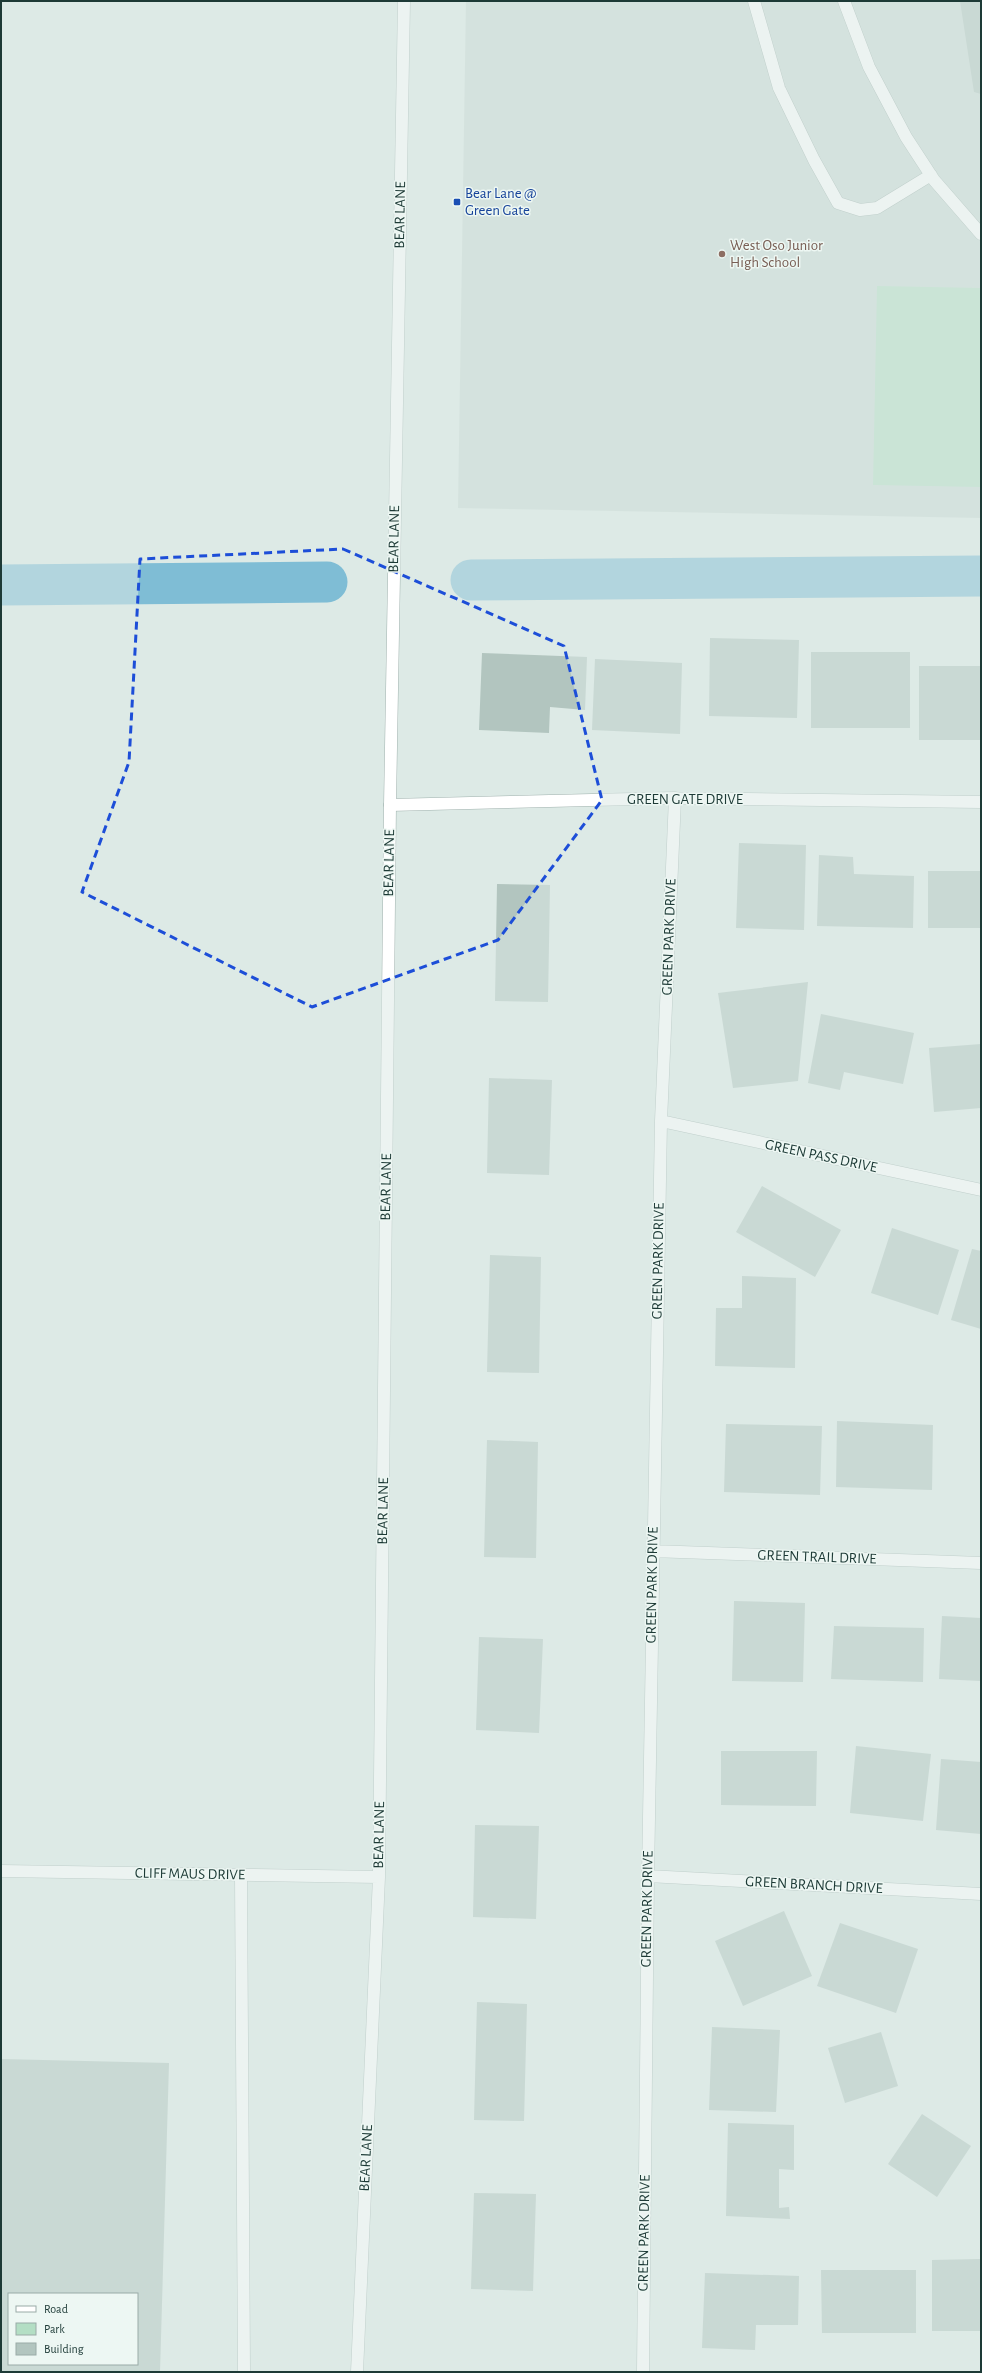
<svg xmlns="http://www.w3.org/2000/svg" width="982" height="2373" font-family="'Alegreya Sans',sans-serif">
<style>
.built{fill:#cbdad5}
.green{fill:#b3dec4}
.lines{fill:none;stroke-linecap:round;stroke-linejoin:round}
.canal{stroke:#7fbdd5;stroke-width:41}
.building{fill:#b2c5bf;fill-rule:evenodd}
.service-casing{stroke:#a0b2ae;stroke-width:13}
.minor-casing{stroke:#a0b2ae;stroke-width:13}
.tertiary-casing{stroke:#a0b2ae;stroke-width:13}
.service{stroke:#fff;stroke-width:12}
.minor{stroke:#fff;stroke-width:12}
.tertiary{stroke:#fff;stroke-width:12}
.marked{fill:none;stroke:#1d4ed8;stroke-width:3;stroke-dasharray:8 5;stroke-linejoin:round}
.transit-dot{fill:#1a4fb4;stroke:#edf7f3;stroke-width:1.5}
.education-dot{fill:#8d6e63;stroke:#edf7f3;stroke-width:1.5}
.labels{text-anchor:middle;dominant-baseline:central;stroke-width:3;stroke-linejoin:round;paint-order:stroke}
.transit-label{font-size:15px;fill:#164399;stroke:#edf7f3;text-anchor:start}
.street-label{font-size:15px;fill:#1d3a36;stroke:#edf7f3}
.education-label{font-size:15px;fill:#785e54;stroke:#edf7f3;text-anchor:start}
</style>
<rect width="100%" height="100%" fill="#ddeae6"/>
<!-- built -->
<path class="built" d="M466 1H981V518L458 508Z"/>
<!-- green -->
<path class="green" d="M877 286 981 288V487L873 485Z"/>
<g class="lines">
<!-- canal -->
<path class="canal" d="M471 580 981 576
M1 585 327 582"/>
</g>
<!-- building -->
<path class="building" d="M960 1H981V94L974 92Z
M710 638 799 640 797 718 709 716Z
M811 652H910V728H811Z
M482 653 587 657 585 710 550 707 549 733 479 730Z
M595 659 682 663 680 734 592 730Z
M919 666H981V740H919Z
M739 843 806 845 804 930 736 928Z
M819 855 853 857 854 874 914 876 913 928 817 926Z
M928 871H981V928H928Z
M497 884 550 885 548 1002 495 1001Z
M808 982 798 1081 733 1088 718 993Z
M821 1014 914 1033 903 1084 844 1072 840 1090 808 1083Z
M981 1044V1108L934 1112 929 1048Z
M489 1078 552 1080 549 1175 487 1173Z
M762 1186 841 1230 815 1277 736 1232Z
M892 1228 959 1250 938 1315 871 1293Z
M972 1249 981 1251V1329L951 1320Z
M490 1255 541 1257 539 1373 487 1372Z
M742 1276 796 1278 795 1368 715 1366 716 1308H742Z
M837 1421 933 1425 932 1490 836 1487Z
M726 1424 822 1426 820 1495 724 1492Z
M487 1440 538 1442 536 1558 484 1557Z
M734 1601 805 1603 803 1682 732 1681Z
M942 1616 981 1618V1681L939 1679Z
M834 1626 924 1628 923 1682 831 1679Z
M479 1637 543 1639 539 1733 476 1730Z
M856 1746 931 1754 923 1821 850 1813Z
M721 1751H817L816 1806 721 1805Z
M941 1759 981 1762V1834L936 1830Z
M475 1825 539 1826 536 1919 473 1917Z
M784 1911 812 1976 743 2006 715 1941Z
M840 1923 918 1949 896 2013 817 1986Z
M477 2002 527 2004 524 2121 474 2120Z
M712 2027 780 2030 776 2112 709 2110Z
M881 2032 898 2086 845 2103 828 2048Z
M1 2059 169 2063 160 2372H1ZM9 2294H137V2364H9Z
M922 2114 971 2146 937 2197 888 2164Z
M728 2123 794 2125V2170L779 2169V2208L789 2207 790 2219 726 2216Z
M474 2193 536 2194 533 2291 471 2289Z
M981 2259V2331H932V2260Z
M821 2270H916V2333H822Z
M705 2273 799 2276 798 2325H756L755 2350 702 2348Z"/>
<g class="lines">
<defs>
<path id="service" d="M754 1 779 88 814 160 838 203 860 210 877 208 931 175
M844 1 869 67 906 137 934 180 981 234
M241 1875 244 2372"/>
<path id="minor" d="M390 805 675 798 981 802
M661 1121 981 1190
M652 1551 981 1563
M648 1876 981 1894
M643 2372 648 1876 661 1121 675 798"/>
<path id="tertiary" d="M1 1871 379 1877
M357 2372 379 1877 390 805 404 1"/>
</defs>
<!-- service casing -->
<use href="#service" class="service-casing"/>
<!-- minor casing -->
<use href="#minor" class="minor-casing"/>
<!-- tertiary casing -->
<use href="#tertiary" class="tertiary-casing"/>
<!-- service -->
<use href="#service" class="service"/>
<!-- minor -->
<use href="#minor" class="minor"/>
<!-- tertiary -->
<use href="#tertiary" class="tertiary"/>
</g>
<!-- marked area -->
<path d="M0 0H982V2373H0ZM343 549 564 646 602 800 498 940 312 1007 82 892 129 762 140 559Z" fill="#ddeae6" fill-opacity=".55" fill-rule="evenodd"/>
<path class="marked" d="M343 549 564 646 602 800 498 940 312 1007 82 892 129 762 140 559Z"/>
<!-- markers -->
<rect class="transit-dot" x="453" y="198" width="8" height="8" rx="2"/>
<circle class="education-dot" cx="722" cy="254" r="4"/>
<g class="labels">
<!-- transit labels -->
<g class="transit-label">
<text x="465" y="193">Bear Lane @<tspan x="465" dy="17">Green Gate</tspan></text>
</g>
<!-- street labels -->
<g class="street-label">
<text transform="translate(400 215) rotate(-89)">BEAR LANE</text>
<text transform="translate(394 539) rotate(-89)">BEAR LANE</text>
<text x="685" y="799">GREEN GATE DRIVE</text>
<text transform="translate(389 863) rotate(-89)">BEAR LANE</text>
<text transform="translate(669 937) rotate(-88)">GREEN PARK DRIVE</text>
<text transform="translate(821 1156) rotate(12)">GREEN PASS DRIVE</text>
<text transform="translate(386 1187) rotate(-89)">BEAR LANE</text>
<text transform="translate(658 1261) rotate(-89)">GREEN PARK DRIVE</text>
<text transform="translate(383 1511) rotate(-89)">BEAR LANE</text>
<text transform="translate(817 1557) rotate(2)">GREEN TRAIL DRIVE</text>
<text transform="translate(652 1585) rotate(-89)">GREEN PARK DRIVE</text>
<text transform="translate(379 1835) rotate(-89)">BEAR LANE</text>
<text transform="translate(190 1874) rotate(1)">CLIFF MAUS DRIVE</text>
<text transform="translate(814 1885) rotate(3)">GREEN BRANCH DRIVE</text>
<text transform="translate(647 1909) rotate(-89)">GREEN PARK DRIVE</text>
<text transform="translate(366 2158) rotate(-87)">BEAR LANE</text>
<text transform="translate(644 2233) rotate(-89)">GREEN PARK DRIVE</text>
</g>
<!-- education labels -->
<g class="education-label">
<text x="730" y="245">West Oso Junior<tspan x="730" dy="17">High School</tspan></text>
</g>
</g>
<!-- border -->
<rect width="982" height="2373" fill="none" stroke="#1d3a36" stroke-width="4"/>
<!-- legend -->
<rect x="8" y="2293" width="130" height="72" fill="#edf7f3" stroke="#9aaba7"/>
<rect x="16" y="2306" width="20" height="6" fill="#ffffff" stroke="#9aaba7"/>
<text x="44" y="2313" font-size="12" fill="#1d3a36">Road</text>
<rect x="16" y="2323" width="20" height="12" fill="#b3dec4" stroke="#9aaba7"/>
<text x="44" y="2333" font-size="12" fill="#1d3a36">Park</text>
<rect x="16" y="2343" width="20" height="12" fill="#b2c5bf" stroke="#9aaba7"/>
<text x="44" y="2353" font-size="12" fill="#1d3a36">Building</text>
</svg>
